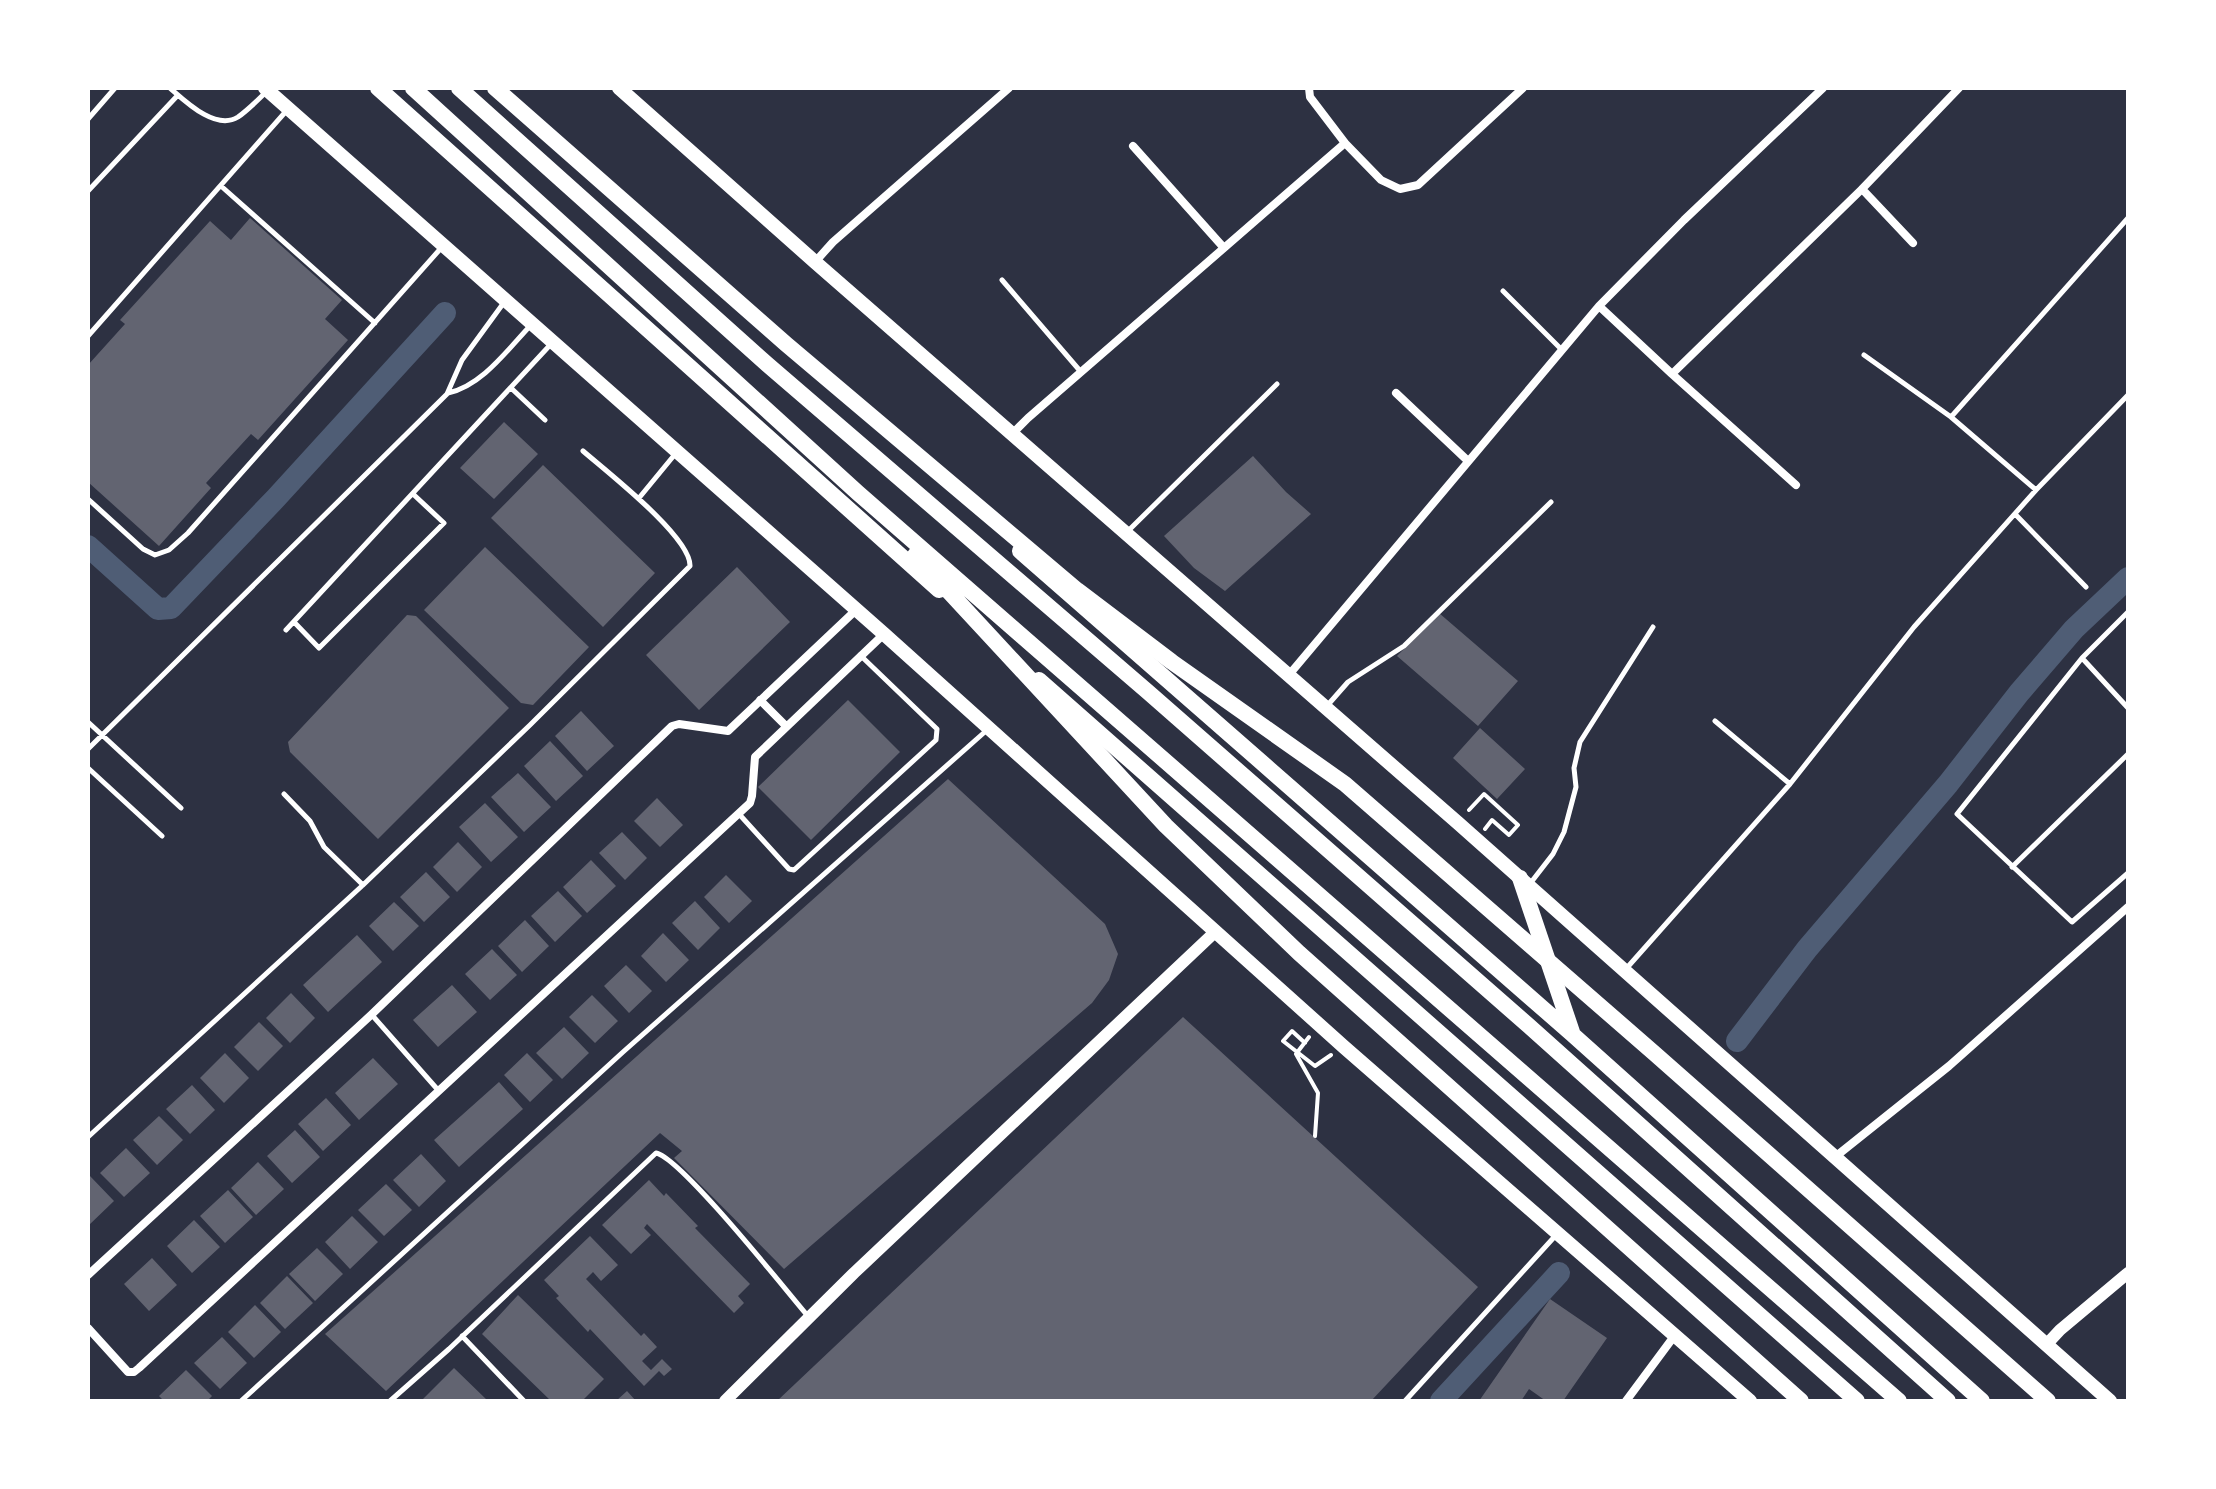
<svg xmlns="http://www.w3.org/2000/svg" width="2216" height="1489" font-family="Figtree,sans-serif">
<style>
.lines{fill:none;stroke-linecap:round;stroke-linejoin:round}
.canal{stroke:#4f5d75;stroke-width:22}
.building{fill:#626471}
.path{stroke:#fff;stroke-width:4}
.service{stroke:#fff;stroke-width:5}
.minor{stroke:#fff;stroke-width:8}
.tertiary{stroke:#fff;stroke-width:12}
.secondary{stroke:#fff;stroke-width:14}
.trunk{stroke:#fff;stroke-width:16}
.motorway{stroke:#fff;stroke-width:16}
</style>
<rect width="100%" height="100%" fill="#2d3142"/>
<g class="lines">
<!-- canal -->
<path class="canal" d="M88 546 158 609 171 608 276 498 445 313
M1737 1041 1807 949 1948 784 2019 693 2074 629 2128 578
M1441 1401 1559 1273"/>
</g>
<!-- building -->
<path class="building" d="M250 218 342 300 325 319 348 340 258 440 251 434 206 483 211 488 159 546 88 482V365L125 324 120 320 210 221 231 240Z
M504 422 538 454 494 499 460 468Z
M1253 456 1286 492 1311 514 1225 591 1194 568 1164 536Z
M543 465 655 573 603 627 491 518Z
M485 547 589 647 533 705 521 703 424 610Z
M737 567 790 622 699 710 646 655Z
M1439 613 1518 681 1478 726 1397 656Z
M407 615 416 616 509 708 378 839 290 752 288 742Z
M848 700 900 752 811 840 758 787Z
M581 711 614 746 587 771 555 736Z
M1480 728 1525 769 1497 799 1453 758Z
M550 741 583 776 556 801 524 766Z
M518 773 551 807 524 832 491 797Z
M948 779 1105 924 1118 954 1109 980 1092 1003 784 1269 674 1158 682 1151 660 1133 386 1391 325 1334Z
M657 798 683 825 660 847 634 821Z
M485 803 518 837 491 862 459 827Z
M622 832 647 858 625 880 599 853Z
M458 842 482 867 457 892 433 867Z
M591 860 616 886 587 913 563 887Z
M426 872 450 897 424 922 400 897Z
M726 875 752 901 729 923 704 897Z
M558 891 582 916 555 942 531 916Z
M695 901 720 928 698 950 672 923Z
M394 902 419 926 393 951 369 926Z
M525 920 549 946 522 972 498 946Z
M663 933 689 960 666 982 641 956Z
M357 935 382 962 328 1012 303 985Z
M492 949 517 975 490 1000 465 974Z
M626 965 652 991 629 1013 604 986Z
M452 985 477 1012 438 1047 413 1020Z
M291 993 315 1018 290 1043 266 1018Z
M592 995 618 1021 595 1043 569 1017Z
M1183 1017 1478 1287 1371 1401H777Z
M259 1022 283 1046 258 1071 234 1047Z
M564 1027 589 1053 562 1079 536 1053Z
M225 1053 249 1078 224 1103 200 1078Z
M527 1053 553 1080 530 1102 504 1075Z
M373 1058 398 1084 359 1120 335 1093Z
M499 1082 523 1109 459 1167 434 1140Z
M192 1085 215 1110 190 1134 166 1109Z
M326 1098 351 1125 323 1151 298 1124Z
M159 1116 183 1140 157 1165 133 1140Z
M295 1130 320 1157 292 1183 267 1156Z
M126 1148 150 1173 124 1197 100 1173Z
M421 1154 446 1181 419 1207 393 1180Z
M258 1162 284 1189 256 1215 231 1188Z
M90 1176 114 1201 88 1226V1178Z
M649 1180 664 1196 666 1193 698 1226 695 1228 750 1284 738 1296 744 1303 734 1313 647 1224 644 1228 651 1235 631 1254 602 1225Z
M386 1184 412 1210 384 1236 358 1210Z
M228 1190 253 1217 225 1243 200 1216Z
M352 1216 378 1242 350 1269 325 1242Z
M194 1220 220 1247 192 1273 167 1246Z
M590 1236 618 1265 601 1281 593 1272 586 1279 641 1336 644 1333 657 1347 642 1361 651 1370 662 1359 672 1369 664 1376 659 1371 644 1386 590 1329 588 1332 556 1298 559 1296 544 1280Z
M317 1248 343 1274 315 1301 289 1274Z
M152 1258 177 1285 149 1311 124 1284Z
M287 1276 313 1303 285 1329 260 1303Z
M518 1295 604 1379 582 1401H551L482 1334Z
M1550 1299 1607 1338 1563 1401H1546L1529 1389 1521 1401H1479Z
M255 1305 281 1332 254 1358 228 1332Z
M222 1337 247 1363 220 1389 194 1363Z
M454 1368 488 1401H421Z
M186 1370 212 1396 207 1401H164L159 1396Z
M627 1391 636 1401H616Z"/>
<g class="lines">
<!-- path -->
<path class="path" d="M1469 810 1484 794 1518 825 1509 835 1492 820 1485 829
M1309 1037 1296 1054 1318 1093 1315 1136
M1305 1043 1292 1031 1283 1041 1315 1066 1331 1055"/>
<!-- service -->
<path class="service" d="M170 88C186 102 216 131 238 117 248 110 258 100 267 91
M88 119 115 88
M221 186 375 323
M88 191 178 95
M1002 280 1081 372
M1503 291 1561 349
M88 336 288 109
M1864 355 1951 417 2128 218
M511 388 545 420
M448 393C482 386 508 349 531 325
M1951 417 2036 490
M639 498 676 453
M88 499 143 549 155 555 169 550 188 533 442 247
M2015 514 2086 587
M1127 532 1277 384
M2128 612 2082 658 1957 814 2072 922 2128 873
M294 622 319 648 444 523 413 494
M286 630 551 344
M2082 658 2128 708
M1326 707 1348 682 1404 646 1551 502
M1715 721 1790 784
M88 722 181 808
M88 749 447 394 462 360 505 301
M88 768 162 836
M284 794 310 821 324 847 363 885
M739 814 789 869 794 870 936 740 937 729 860 655
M2012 867 2128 754
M1529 885 1553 854 1564 832 1576 787 1574 768 1580 742 1653 627
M1625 970 1790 784 1914 627 2036 490 2128 395
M372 1015 438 1090
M88 1137 363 885 530 725 690 566C691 537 606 471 583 451
M462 1336 524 1401
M241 1401 623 1052 987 730
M390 1401 449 1349 656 1153C681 1158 784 1288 807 1315
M1405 1401 1557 1234"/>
<!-- minor -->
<path class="minor" d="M1345 143 1381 180 1400 189 1418 185 1523 88
M1133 146 1224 248
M1862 189 1913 243
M815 262 833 242 1009 88
M1599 306 1672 374 1862 189 1959 88
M1672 374 1796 485
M1396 393 1468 461
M1012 434 1028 418 1345 143 1310 97 1309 88
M1288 676 1599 306 1684 220 1823 88
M760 700 786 726
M1835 1157 1949 1066 2128 907
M88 1275 371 1015 672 726 679 724 728 731 856 610
M88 1328 128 1372H134L139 1368 750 803 752 796 755 757 884 634
M1626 1401 1675 1335"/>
<!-- tertiary -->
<path class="tertiary" d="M2047 1344 2060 1330 2128 1273
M725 1401 854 1273 1215 932"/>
<!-- secondary -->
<path class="secondary" d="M265 88 884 634 1344 1047 1750 1401
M619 88 815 262 1458 823 2110 1401"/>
<!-- trunk -->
<path class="trunk" d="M378 88 939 590
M1020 551 1572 1034 1982 1401
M1039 680 1857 1401
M1520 878 1572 1032"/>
<!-- motorway -->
<path class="motorway" d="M413 88 858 493 1899 1401
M459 88 768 365 1148 692 1529 1026 1948 1401
M495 88 786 344 1077 590 1172 662 1345 784 1654 1053 2048 1401
M915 555 1166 826 1299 953 1801 1401"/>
</g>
<!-- border -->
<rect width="2216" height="1489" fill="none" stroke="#ffffff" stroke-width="180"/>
</svg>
